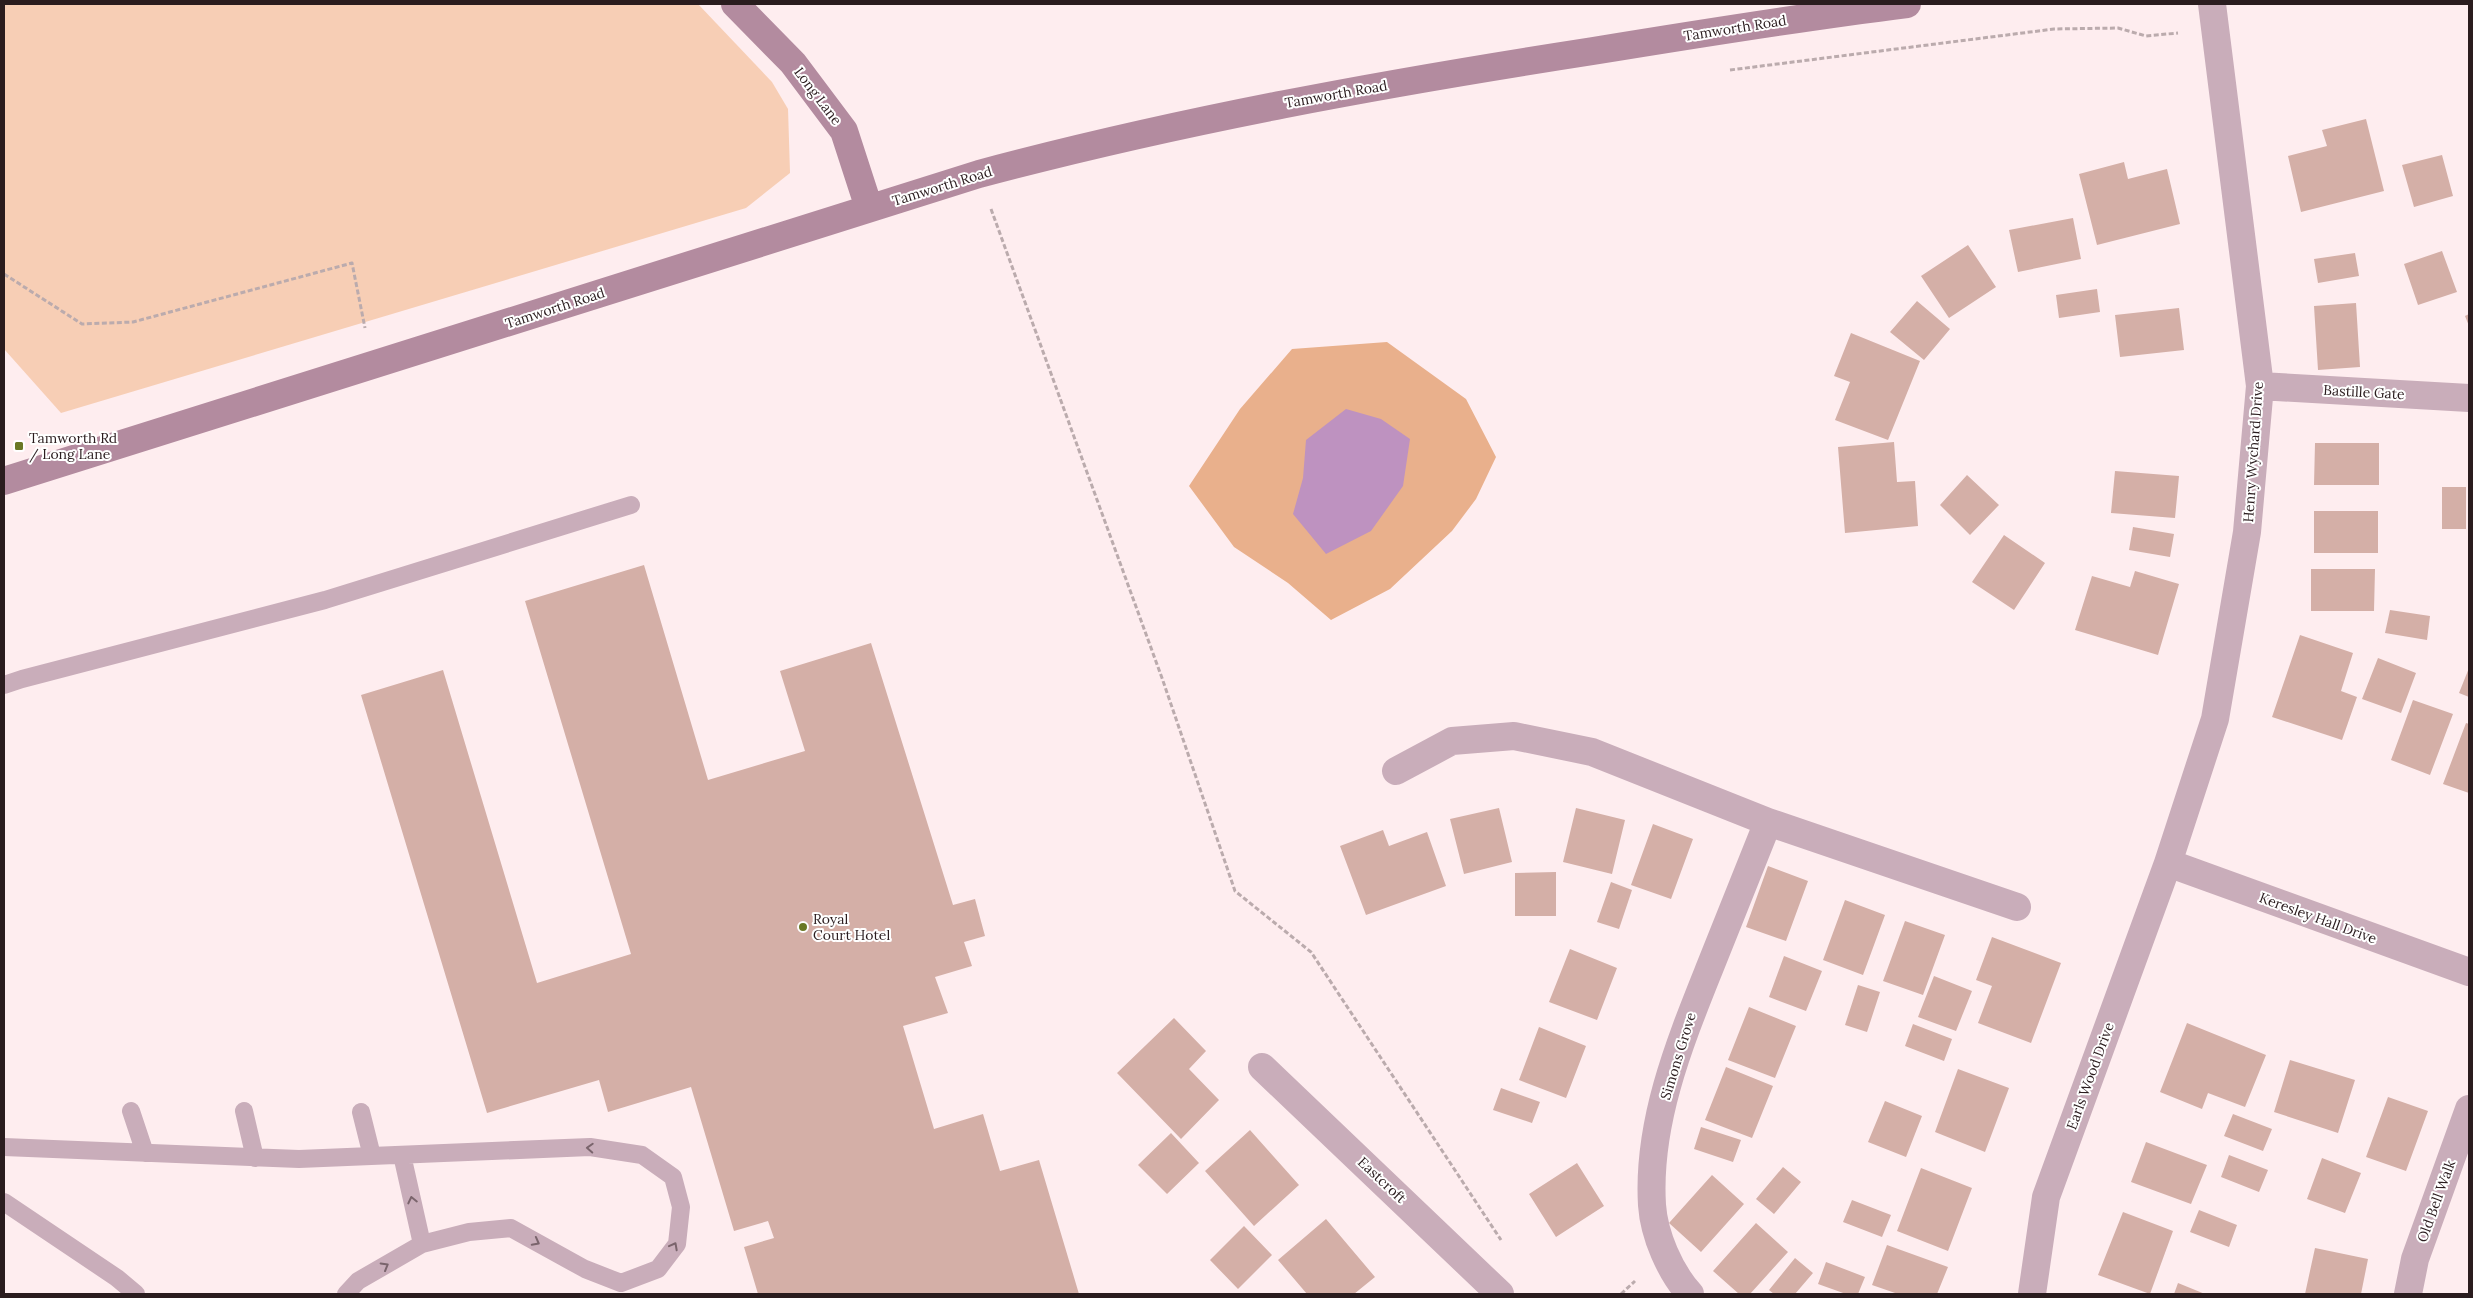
<svg xmlns="http://www.w3.org/2000/svg" width="2473" height="1298" font-family="Lora,serif">
<style>
.green{fill:#f7ceb5}
.forest{fill:#e9b08c}
.water{fill:#be92c0}
.building{fill:#d4afa7}
.lines{fill:none;stroke-linecap:round;stroke-linejoin:round}
.path{stroke:#bbabad;stroke-width:3;stroke-dasharray:5 2.5;stroke-linecap:butt}
.service{stroke:#c9adba;stroke-width:18}
.minor{stroke:#c9adba;stroke-width:28}
.secondary{stroke:#b38b9f;stroke-width:28}
.oneway{stroke:#7a646c}
.poi-dot{fill:#6a7825;stroke:#fff;stroke-width:2}
.labels{text-anchor:middle;dominant-baseline:central;stroke-width:4;stroke-linejoin:round;paint-order:stroke}
.street-label{font-size:14px;fill:#2a1c1e;stroke:#fff}
.poi-label{font-size:14px;fill:#2a1c1e;stroke:#fff;text-anchor:start}
</style>
<rect width="100%" height="100%" fill="#feedef"/>
<!-- green -->
<path class="green" d="M4 4H698L772 82 788 109 790 173 746 208 61 413 4 349Z"/>
<!-- forest -->
<path class="forest" d="M1387 342 1466 399 1496 457 1476 499 1452 531 1390 589 1331 620 1288 583 1234 547 1189 486 1240 409 1292 349Z"/>
<!-- water -->
<path class="water" d="M1346 409 1381 419 1410 439 1403 486 1371 531 1326 554 1293 514 1303 478 1306 440Z"/>
<!-- building -->
<path class="building" d="M2366 119 2384 191 2301 212 2288 156 2327 146 2322 130Z
M2442 155 2453 196 2414 207 2402 165Z
M2124 162 2128 179 2167 169 2180 224 2097 245 2079 174Z
M2073 218 2081 259 2018 272 2009 230Z
M1968 245 1996 287 1949 318 1921 276Z
M2442 251 2457 292 2418 305 2404 264Z
M2355 253 2359 276 2318 283 2314 259Z
M2097 289 2100 312 2059 318 2056 295Z
M1917 301 1950 329 1924 360 1890 332Z
M2356 303 2360 367 2318 370 2314 306Z
M2179 308 2184 350 2120 357 2115 315Z
M2469 314V326L2465 316Z
M1851 333 1920 361 1888 440 1835 420 1850 382 1834 376Z
M1894 442 1897 482 1915 481 1918 526 1845 533 1838 447Z
M2315 443H2379V485H2314Z
M2115 471 2179 476 2175 518 2111 513Z
M1967 475 1999 505 1970 535 1940 505Z
M2442 487H2466V529H2442Z
M2314 511H2378V553H2314Z
M2133 527 2174 534 2170 557 2129 550Z
M2004 535 2045 563 2014 610 1972 582Z
M644 565 708 780 805 751 780 671 871 643 953 905 975 899 985 936 964 942 972 966 935 977 948 1013 903 1026 934 1129 983 1114 1000 1171 1039 1160 1079 1294H758L744 1247 774 1238 768 1221 734 1231 691 1087 608 1112 599 1080 487 1113 361 695 443 670 537 983 631 954 525 601Z
M2311 569H2375L2374 611H2311Z
M2135 571 2179 584 2158 655 2075 630 2092 576 2130 587Z
M2390 610 2430 616 2427 640 2385 633Z
M2300 635 2353 653 2341 691 2357 697 2342 740 2272 717Z
M2378 658 2416 673 2401 713 2362 699Z
M2469 668V697L2459 693Z
M2413 700 2453 714 2430 775 2391 760Z
M2466 723 2469 724V793L2443 784Z
M1499 808 1512 862 1464 874 1450 819Z
M1576 808 1625 820 1612 874 1563 862Z
M1653 824 1693 839 1671 899 1631 885Z
M1383 830 1389 846 1427 832 1446 886 1366 915 1340 846Z
M1768 866 1808 881 1786 941 1746 927Z
M1556 872V916H1515V873Z
M1611 882 1632 890 1619 929 1597 922Z
M1845 900 1885 915 1863 975 1823 960Z
M1905 921 1945 935 1923 995 1883 981Z
M1992 937 2061 963 2031 1043 1978 1023 1992 986 1976 980Z
M1570 949 1617 968 1597 1020 1549 1002Z
M1784 956 1822 971 1806 1011 1769 997Z
M1934 976 1972 991 1956 1031 1918 1017Z
M1858 985 1880 992 1867 1032 1845 1025Z
M1749 1007 1796 1026 1775 1078 1728 1060Z
M1174 1018 1206 1051 1189 1069 1219 1100 1181 1139 1117 1073Z
M2187 1023 2266 1055 2245 1107 2208 1093 2202 1109 2160 1092Z
M1913 1024 1952 1039 1944 1061 1905 1046Z
M1539 1027 1586 1046 1566 1098 1519 1080Z
M2290 1060 2355 1080 2338 1133 2274 1112Z
M1726 1067 1773 1086 1752 1138 1705 1120Z
M1958 1069 2009 1088 1985 1152 1935 1132Z
M1501 1088 1540 1102 1532 1123 1493 1110Z
M2388 1097 2428 1111 2406 1171 2366 1157Z
M1885 1101 1922 1116 1906 1157 1868 1142Z
M2233 1114 2272 1129 2263 1151 2224 1136Z
M1701 1127 1741 1140 1733 1162 1694 1149Z
M1250 1130 1299 1185 1254 1226 1205 1171Z
M1171 1133 1199 1163 1167 1194 1138 1165Z
M2146 1142 2207 1165 2191 1204 2131 1182Z
M2229 1155 2268 1170 2259 1192 2221 1177Z
M2322 1158 2361 1173 2345 1213 2307 1199Z
M1577 1163 1604 1206 1556 1237 1529 1194Z
M1783 1167 1801 1182 1774 1214 1756 1199Z
M1921 1168 1972 1188 1948 1251 1897 1231Z
M1712 1175 1744 1204 1701 1252 1669 1223Z
M1852 1200 1891 1215 1882 1237 1843 1222Z
M2199 1210 2237 1225 2229 1247 2190 1232Z
M2123 1212 2173 1231 2150 1294 2098 1275Z
M1326 1219 1375 1277 1354 1294H1307L1278 1260Z
M1756 1223 1788 1252 1750 1294H1739L1713 1271Z
M1244 1226 1272 1255 1238 1289 1210 1260Z
M1887 1245 1948 1267 1937 1294H1898L1872 1285Z
M2315 1248 2368 1259 2361 1294H2305Z
M1795 1258 1813 1273 1795 1294H1774L1769 1290Z
M1826 1262 1865 1277 1858 1294H1846L1818 1284Z
M2178 1283 2205 1294H2174Z"/>
<g class="lines">
<!-- path -->
<path class="path" d="M1730 70 2054 29 2118 28 2146 36 2178 33
M991 209 1162 678 1235 891 1311 952 1501 1240
M4 274 82 324 133 322 352 263 365 328
M1621 1294 1635 1281"/>
<!-- service -->
<path class="service" d="M4 685 22 679 325 600 631 505
M131 1111 145 1153
M244 1111 255 1158
M361 1112 372 1156
M4 1147 299 1159 590 1147 642 1155 673 1177 681 1207 677 1244 658 1269 621 1283 585 1269 511 1228 469 1232 422 1244 358 1281 346 1294
M402 1155 422 1244
M4 1202 117 1278 136 1294"/>
<!-- minor -->
<path class="minor" d="M2260 386 2469 398
M1396 771 1452 741 1514 736 1592 752 1768 822 2017 907
M2168 863 2469 972
M1262 1067 1500 1294
M1690 1294C1670 1272 1654 1235 1652 1205 1647 1122 1680 1042 1710 967 1729 919 1748 871 1768 822
M2032 1294 2046 1197 2168 863 2215 719 2247 532 2260 386 2212 4
M2408 1294 2415 1259 2469 1109"/>
<!-- secondary -->
<path class="secondary" d="M735 4 793 63 844 131 869 208
M4 481 979 174C1181 120 1386 83 1593 51 1697 34 1802 17 1907 4"/>
</g>
<!-- one-way arrows -->
<defs><path id="oneway-chevron" d="M-2-3.5L2.5 0L-2 3.5" fill="none" stroke-width="1.6" stroke-linecap="round" stroke-linejoin="round" transform="scale(1.25)"/></defs>
<g class="oneway">
<use href="#oneway-chevron" transform="translate(590 1148) rotate(-177)"/>
<use href="#oneway-chevron" transform="translate(412 1200) rotate(-103)"/>
<use href="#oneway-chevron" transform="translate(536 1242) rotate(28)"/>
<use href="#oneway-chevron" transform="translate(674 1246) rotate(-62)"/>
<use href="#oneway-chevron" transform="translate(385 1266) rotate(-30)"/>
</g>
<!-- markers -->
<g class="poi-dot">
<rect x="14" y="441" width="10" height="10" rx="2.5"/>
<circle cx="803" cy="927" r="5"/>
</g>
<g class="labels">
<!-- street labels -->
<g class="street-label">
<text transform="translate(1735 28) rotate(-9)">Tamworth Road</text>
<text transform="translate(1336 94) rotate(-10)">Tamworth Road</text>
<text transform="translate(818 96) rotate(53)">Long Lane</text>
<text transform="translate(942 186) rotate(-17)">Tamworth Road</text>
<text transform="translate(555 308) rotate(-18)">Tamworth Road</text>
<text transform="translate(2364 392) rotate(3)">Bastille Gate</text>
<text transform="translate(2253 452) rotate(-86)">Henry Wychard Drive</text>
<text transform="translate(2318 918) rotate(20)">Keresley Hall Drive</text>
<text transform="translate(1678 1056) rotate(-73)">Simons Grove</text>
<text transform="translate(2090 1076) rotate(-70)">Earls Wood Drive</text>
<text transform="translate(1382 1180) rotate(43)">Eastcroft</text>
<text transform="translate(2436 1201) rotate(-70)">Old Bell Walk</text>
</g>
<!-- poi labels -->
<g class="poi-label">
<text x="29" y="438">Tamworth Rd<tspan x="29" dy="16">/ Long Lane</tspan></text>
<text x="813" y="919">Royal<tspan x="813" dy="16">Court Hotel</tspan></text>
</g>
</g>
<!-- border -->
<rect width="2473" height="1298" fill="none" stroke="#2a1c1e" stroke-width="10"/>
</svg>
